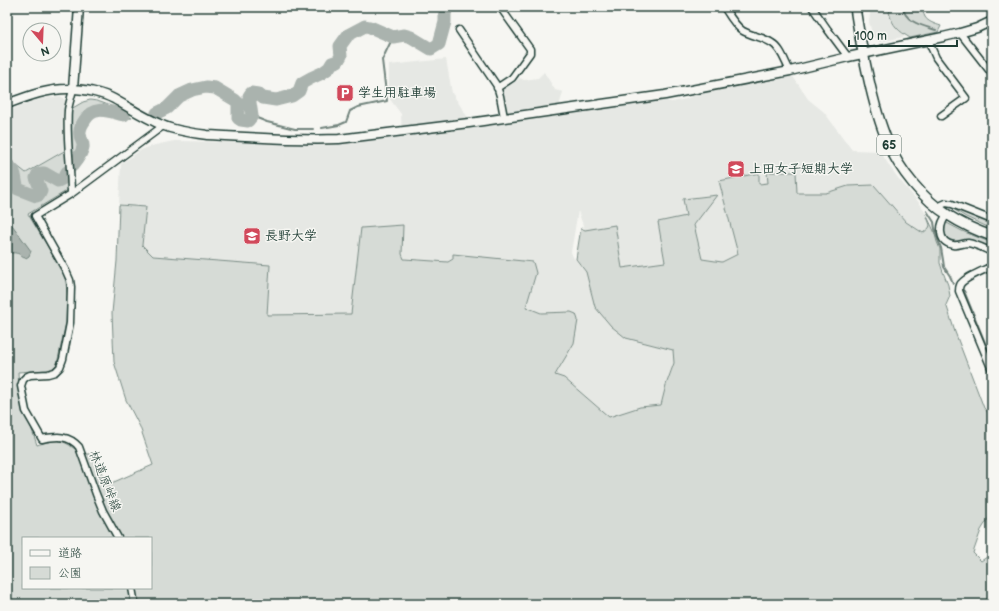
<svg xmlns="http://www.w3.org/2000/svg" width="999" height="611" font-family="'Balsamiq Sans','Klee One',sans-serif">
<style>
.built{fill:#e6e8e4}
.green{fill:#d6dbd6;stroke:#7a8c85;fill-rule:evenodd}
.water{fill:#aab3ae;stroke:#72847d}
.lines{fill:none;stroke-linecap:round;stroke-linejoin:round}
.stream{stroke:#72847d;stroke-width:2}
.river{stroke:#aab3ae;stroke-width:13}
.street-casing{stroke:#1f3d34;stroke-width:9}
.secondary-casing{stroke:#1f3d34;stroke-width:11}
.primary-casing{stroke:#1f3d34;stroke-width:12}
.street{stroke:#f6f6f2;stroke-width:6}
.secondary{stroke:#f6f6f2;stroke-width:8}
.primary{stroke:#f6f6f2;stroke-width:9}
.labels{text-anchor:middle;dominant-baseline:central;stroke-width:3;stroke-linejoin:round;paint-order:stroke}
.shield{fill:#f6f6f2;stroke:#60746d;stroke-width:1}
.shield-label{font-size:12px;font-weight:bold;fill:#1f3d34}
.poi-label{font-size:13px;font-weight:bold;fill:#1f3d34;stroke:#f6f6f2;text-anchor:start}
.street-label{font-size:13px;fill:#1f3d34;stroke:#f6f6f2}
</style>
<rect width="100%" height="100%" fill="#f6f6f2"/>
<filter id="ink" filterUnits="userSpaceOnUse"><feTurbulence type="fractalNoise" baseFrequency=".025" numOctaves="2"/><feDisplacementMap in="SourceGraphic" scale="8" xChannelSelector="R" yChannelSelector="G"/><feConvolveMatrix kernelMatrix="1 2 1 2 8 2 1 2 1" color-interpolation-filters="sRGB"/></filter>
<g filter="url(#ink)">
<!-- built -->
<path class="built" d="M869 7H892L891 21 896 27 902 33 907 36 880 42 873 37 869 22 870 14Z
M446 59 452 93 474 127 662 100 672 102 686 99 696 94 792 75 808 99 824 112 852 150 880 151 890 167 898 178 921 205 926 214 930 225 929 228 923 233 906 222 874 185 848 186 826 193H797L767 172 768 183 759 184V173L719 181 738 254 722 262 702 259 694 224 716 195 683 199 686 216 658 222 665 262 622 268 615 225 585 231 578 211 571 252 573 257 586 272 595 307 626 338 673 350 674 363 666 385 661 405 640 407 608 417 564 378 555 375 574 343 576 314 571 312 541 313 526 307 536 273 453 254V259L448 262 404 259 402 254 361 228 352 314 267 315 270 265 153 256 142 245 145 207 119 205 121 164 141 150 155 145 174 141 232 142 297 145H320L340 144 402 137 401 114 389 98V65Z
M544 72 555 90 563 92 559 106 507 113 506 102 502 90 515 82 520 78 524 80 538 78Z
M61 96 66 102V150L26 173 7 158V111L39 99Z"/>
<!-- green -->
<path class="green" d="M892 7H921C923 10 923 13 925 17 928 22 935 24 941 26L938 32 910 38C899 31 892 26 889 12L892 9Z
M90 100C105 101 119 111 132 118 126 118 119 119 113 117 98 114 92 109 83 126 85 132 88 140 88 145 87 153 77 164 73 170L70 149 71 109 83 102Z
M66 150 69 183 68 190 28 214 62 270 66 281 67 294 66 322 57 364 53 368 48 370 18 372 19 391 37 445C51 441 59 437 72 447 75 449 77 450 79 454 82 454 86 454 89 454 99 457 103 476 107 485L153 465 140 427 126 400 114 362 112 313 117 261 119 205 146 207 142 245 153 256 270 265 267 315 351 314 361 228 403 225 402 254 404 259 448 262 453 259V254L533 262 536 273 526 307 541 313 571 312 576 314 578 320 574 343 555 375 564 378 609 417 640 407 661 405 666 385 674 363 673 350 626 338 611 326 595 307 586 272 576 259 581 228 585 230 615 225 622 268 665 262 658 222 686 216 683 199 717 195 694 225 702 259 722 262 738 254 719 181 759 173V184L768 183 767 172H796L797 193H826L848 186 874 185 906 222 923 233 929 228 930 225 926 214 934 231 937 242 940 249V263L943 272 948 285 950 296 946 305 947 307 955 332 984 408 992 417V513L981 530 973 553 981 561 990 555 992 553V604H7V158L26 173ZM23 538H151V588H23Z
M953 209H960L992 224V229L966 217Z
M945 222 962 231 992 243V249C984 247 976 243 968 241 963 240 959 242 955 241 944 240 943 230 945 222Z"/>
<!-- water -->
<path class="water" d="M7 218 31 251 29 256 26 258C22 258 22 256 19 254 15 252 11 253 7 254Z"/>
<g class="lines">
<!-- stream -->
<path class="stream" d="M903 7C904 22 924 26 936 30
M252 116 267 122 295 129H313
M322 128 339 125 346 122 350 111 358 107 387 101 382 60 393 37
M927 211 934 222 936 235 941 248 943 260 944 267 950 276 953 283
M964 291 992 360"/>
<!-- river -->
<path class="river" d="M157 113 167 108 179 96 192 90 206 87 215 88 235 100 238 103V118L241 120 248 121 252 116 249 96 251 93 258 94 263 98 276 100 292 96 299 91 302 83 311 78 322 73 329 68 332 63 338 61 341 56 340 46 348 35 365 26 370 27 393 37 404 35 411 37 431 49 439 44 445 22V14L447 7
M7 165C18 171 14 179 18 189L36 196 39 195 41 191 36 178 38 174 42 173H44L58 181 64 178 67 172
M72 166C76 161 82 154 83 147 84 142 79 138 80 132 80 128 82 124 85 120 94 104 110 112 124 115"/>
<defs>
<path id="street" d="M724 7C729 15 735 26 743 31 752 36 763 37 772 43 781 48 785 62 790 71
M812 7 828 30 848 57
M459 30 497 86 500 96 504 117
M960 33 992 74
M928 40 936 58 966 98 941 116
M497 88 512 78 530 53V49L500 7
M71 194C71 166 66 138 68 110 69 103 72 95 73 89
M937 207 946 203 952 204 992 220
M947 215C939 224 937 242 953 245 958 246 963 243 968 243 976 244 985 249 992 252
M992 266C985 270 963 278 960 285 959 287 959 288 959 291L992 370
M118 538 103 511 96 494 79 447C69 435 57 436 42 439L26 411 21 386 23 380 26 377 30 375 48 374 55 372 60 367 63 359 70 323 71 287 70 280 66 271 35 216 71 194 163 126
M132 588 135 604"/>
<path id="secondary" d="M73 89 79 7
M7 104C28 96 49 88 72 89 84 89 103 93 114 99 130 108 145 118 162 125 176 131 192 133 207 135 251 137 295 141 339 139L469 123 665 95 790 71 848 57 943 37 960 33 977 28 992 21"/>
<path id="primary" d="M855 7C858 30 863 53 868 76 873 99 879 122 888 143 899 170 924 200 948 215 962 224 977 231 992 236"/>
</defs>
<!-- street casing -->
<use href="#street" class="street-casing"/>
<!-- secondary casing -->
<use href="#secondary" class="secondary-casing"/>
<!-- primary casing -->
<use href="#primary" class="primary-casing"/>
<!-- street -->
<use href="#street" class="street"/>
<!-- secondary -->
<use href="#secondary" class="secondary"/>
<!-- primary -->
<use href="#primary" class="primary"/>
</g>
</g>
<!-- icons -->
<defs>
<symbol id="parking-square" viewBox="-11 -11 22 22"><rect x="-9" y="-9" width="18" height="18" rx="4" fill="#d1495b" stroke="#f6f6f2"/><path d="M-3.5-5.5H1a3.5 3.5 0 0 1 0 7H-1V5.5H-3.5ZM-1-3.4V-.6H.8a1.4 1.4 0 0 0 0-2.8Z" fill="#fff"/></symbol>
<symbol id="university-square" viewBox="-11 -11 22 22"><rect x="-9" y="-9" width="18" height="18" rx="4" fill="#d1495b" stroke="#f6f6f2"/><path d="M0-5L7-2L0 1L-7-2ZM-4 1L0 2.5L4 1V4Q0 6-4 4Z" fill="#fff"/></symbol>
</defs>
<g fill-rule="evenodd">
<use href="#parking-square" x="335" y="83" width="20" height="20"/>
<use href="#university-square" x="726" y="159" width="20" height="20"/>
<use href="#university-square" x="242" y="226" width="20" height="20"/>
</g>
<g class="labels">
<!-- shield labels -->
<rect class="shield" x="877" y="135" width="24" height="20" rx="3"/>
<g class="shield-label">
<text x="889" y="145">65</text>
</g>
<!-- poi labels -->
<g class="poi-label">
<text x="358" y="93">学生用駐車場</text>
<text x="749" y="169">上田女子短期大学</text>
<text x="265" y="236">長野大学</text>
</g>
<!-- street labels -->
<g class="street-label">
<text transform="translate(105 481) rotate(68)">林道原峠線</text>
</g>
</g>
<!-- margin -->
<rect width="999" height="611" fill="none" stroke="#f6f6f2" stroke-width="24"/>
<rect x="12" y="12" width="975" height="587" fill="none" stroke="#1f3d34" stroke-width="1.5" filter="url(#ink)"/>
<!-- legend -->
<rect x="22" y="537" width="130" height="52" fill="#f6f6f2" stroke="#a0aca6"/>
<rect x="30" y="550" width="20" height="6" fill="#f6f6f2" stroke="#a0aca6"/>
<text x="58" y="557" font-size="12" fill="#1f3d34">道路</text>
<rect x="30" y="567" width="20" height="12" fill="#d6dbd6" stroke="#a0aca6"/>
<text x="58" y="577" font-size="12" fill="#1f3d34">公園</text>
<!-- north arrow -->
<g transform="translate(42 42) rotate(161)"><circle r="19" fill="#f6f6f2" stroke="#a0aca6"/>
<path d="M0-3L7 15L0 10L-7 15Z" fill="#d1495b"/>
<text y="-6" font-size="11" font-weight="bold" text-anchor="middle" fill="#1f3d34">N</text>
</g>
<!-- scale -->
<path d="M849 40v6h108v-6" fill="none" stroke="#1f3d34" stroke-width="2"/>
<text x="855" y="40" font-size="12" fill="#1f3d34" stroke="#f6f6f2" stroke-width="3" paint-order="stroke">100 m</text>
</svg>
